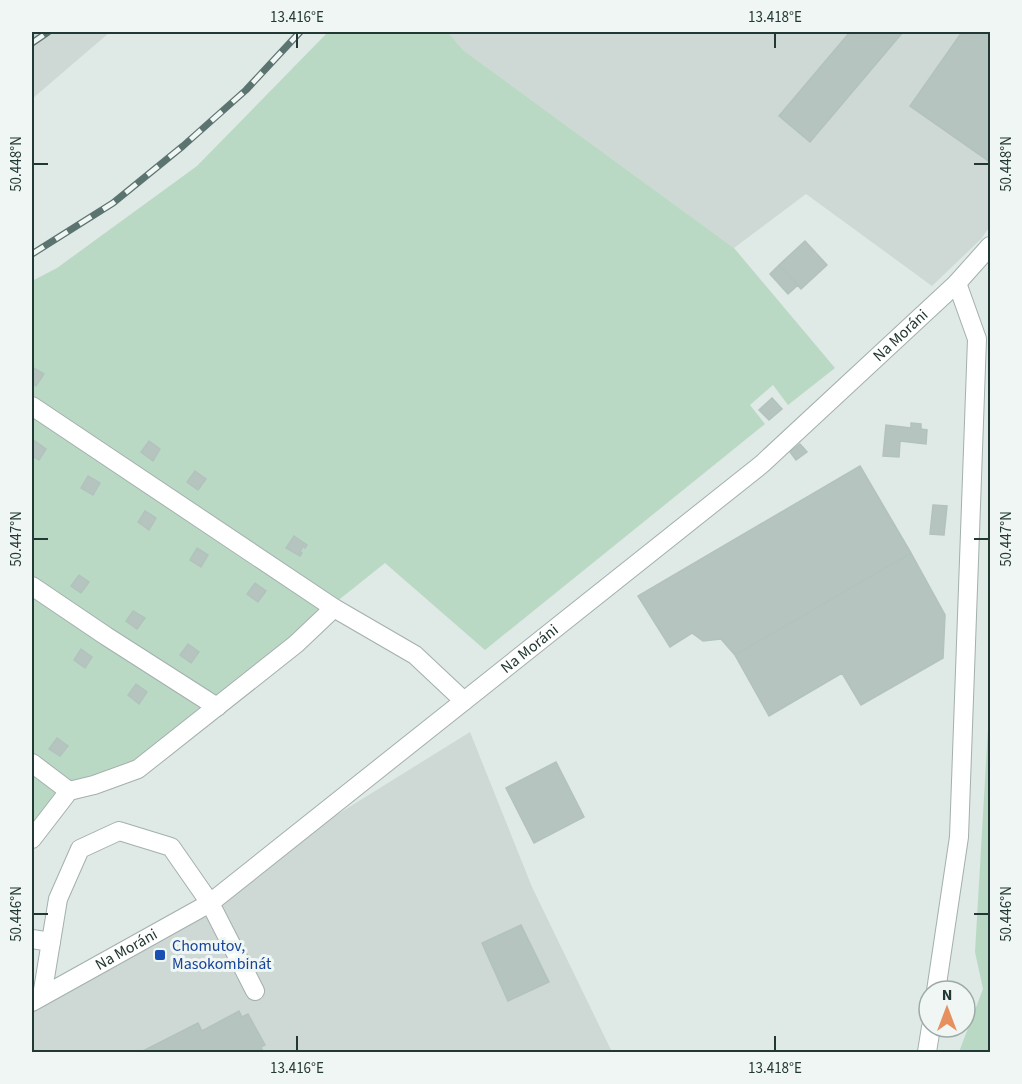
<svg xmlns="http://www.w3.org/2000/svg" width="1022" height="1084" font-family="'Source Sans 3',sans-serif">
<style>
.built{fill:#ced9d5}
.green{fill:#bad9c5}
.building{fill:#b5c4bf;stroke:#b2c2bd;stroke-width:1.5}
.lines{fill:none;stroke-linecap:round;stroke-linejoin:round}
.minor-casing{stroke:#a3b0ad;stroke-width:20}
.minor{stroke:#fff;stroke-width:18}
.rail-casing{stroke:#5c7470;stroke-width:7}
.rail{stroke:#eff6f3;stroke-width:4.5;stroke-dasharray:14;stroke-linecap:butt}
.ticks{fill:none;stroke:#223834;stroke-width:2}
.transit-dot{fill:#1a4fb4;stroke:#eff6f3;stroke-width:2}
.labels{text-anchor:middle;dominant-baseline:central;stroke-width:6;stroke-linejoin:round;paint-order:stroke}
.street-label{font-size:16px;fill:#223834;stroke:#eff6f3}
.transit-label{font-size:16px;fill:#164399;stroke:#eff6f3;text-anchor:start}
.neatline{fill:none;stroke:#223834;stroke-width:2}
.ticks-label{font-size:15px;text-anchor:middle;fill:#223834}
</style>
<rect width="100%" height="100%" fill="#dfe9e6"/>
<!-- built -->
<path class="built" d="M32 32H110L32 99Z
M448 32H990V226L981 239 932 286 806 194 734 248 463 50Z
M470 732 532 887 612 1052H32V1004Z"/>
<!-- green -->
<path class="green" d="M328 32H448L463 50 734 248 835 368 788 405 773 385 750 405 765 424 485 650 385 563 137 761 60 789 32 823V281L57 268 197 166Z
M990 694V1052H959L983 989 975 952Z"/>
<!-- building -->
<path class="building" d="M850 32H903L810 142 779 116Z
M962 32H990V162L910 106Z
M805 241 827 265 801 289 779 265Z
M779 265 798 285 788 294 770 274Z
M32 367 44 374 36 386 32 383Z
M772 398 782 409 769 420 759 410Z
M911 423 921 424V429L927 430 926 444 900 441 899 457 883 456 886 425 911 428Z
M35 441 46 449 39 460 32 456V447Z
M149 441 160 449 153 461 141 452Z
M800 444 807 452 796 460 790 452Z
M860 466 911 553 735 655 721 639 703 641 692 633 670 647 638 596Z
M195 471 206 479 198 490 187 482Z
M88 476 100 483 93 495 81 488Z
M933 505 947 506 944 535 930 534Z
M145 511 156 518 149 530 138 522Z
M294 536 307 545 305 548 303 546 300 552 302 553 300 556 286 548Z
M197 548 208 555 201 567 190 560Z
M911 553 945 615 943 658 861 705 842 673 769 716 735 655Z
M79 575 89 582 81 593 71 586Z
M255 583 266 591 258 602 247 594Z
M133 611 145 618 137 629 126 621Z
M188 644 199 652 191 663 180 655Z
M81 649 92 657 85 668 74 660Z
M136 684 147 692 139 704 128 695Z
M57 738 68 746 60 756 49 749Z
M556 762 584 817 534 843 506 788Z
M521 925 549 982 508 1001 482 943Z
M239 1011 242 1017 248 1014 265 1045 261 1047 263 1052H141L198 1023 202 1031Z"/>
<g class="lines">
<defs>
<g id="minor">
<path d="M32 406 334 608 296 644 138 769 94 785 69 791 32 839"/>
<path d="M32 586 106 636 217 707"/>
<path d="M334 608 415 655 464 701"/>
<path d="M32 763 69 791"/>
<path d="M32 939 51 942"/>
<path d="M936 991 959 837 977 339 957 283"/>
<path d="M42 996 58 899 80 849 119 831 171 847 210 903 255 991"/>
<path id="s1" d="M32 1002 210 903 762 464 957 283 990 246"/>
<path d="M927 1052 931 1027"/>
</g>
</defs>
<!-- minor casing -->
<use href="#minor" class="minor-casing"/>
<!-- minor -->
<use href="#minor" class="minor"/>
<defs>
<path id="rail" d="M32 43 48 32
M32 254 113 203 183 146 246 90 300 32"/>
</defs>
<!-- rail casing -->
<use href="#rail" class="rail-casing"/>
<!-- rail -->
<use href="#rail" class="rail"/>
</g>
<!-- ticks -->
<path class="ticks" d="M297 33V48M775 33V48M33 164H48M974 164H989M33 539H48M974 539H989M33 914H48M974 914H989M297 1036V1051M775 1036V1051"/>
<!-- markers -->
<rect class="transit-dot" x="154" y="949" width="12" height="12" rx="3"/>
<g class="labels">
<!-- street labels -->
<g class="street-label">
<text stroke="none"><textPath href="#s1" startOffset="1098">Na Moráni</textPath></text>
<text stroke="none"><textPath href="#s1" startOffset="612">Na Moráni</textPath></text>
<text stroke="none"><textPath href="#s1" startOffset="108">Na Moráni</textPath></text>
</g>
<!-- transit labels -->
<g class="transit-label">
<text x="172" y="946">Chomutov,<tspan x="172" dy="18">Masokombinát</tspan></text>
</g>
</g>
<!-- border -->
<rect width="1022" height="1084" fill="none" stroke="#eff6f3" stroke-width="66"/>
<!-- north arrow -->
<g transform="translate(947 1009)"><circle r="28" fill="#eff6f3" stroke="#9daaa7" stroke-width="1.5"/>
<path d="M0-4.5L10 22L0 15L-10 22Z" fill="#e69060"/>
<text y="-9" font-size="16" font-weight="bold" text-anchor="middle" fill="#223834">N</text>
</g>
<rect x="33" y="33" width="956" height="1018" class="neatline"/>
<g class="ticks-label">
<text x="297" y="22">13.416°E</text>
<text x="775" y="22">13.418°E</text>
<text transform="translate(16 164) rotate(-90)" y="5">50.448°N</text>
<text transform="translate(1006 164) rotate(-90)" y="5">50.448°N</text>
<text transform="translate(16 539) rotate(-90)" y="5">50.447°N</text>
<text transform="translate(1006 539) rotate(-90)" y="5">50.447°N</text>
<text transform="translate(16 914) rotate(-90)" y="5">50.446°N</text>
<text transform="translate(1006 914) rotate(-90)" y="5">50.446°N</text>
<text x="297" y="1073">13.416°E</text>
<text x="775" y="1073">13.418°E</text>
</g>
</svg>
